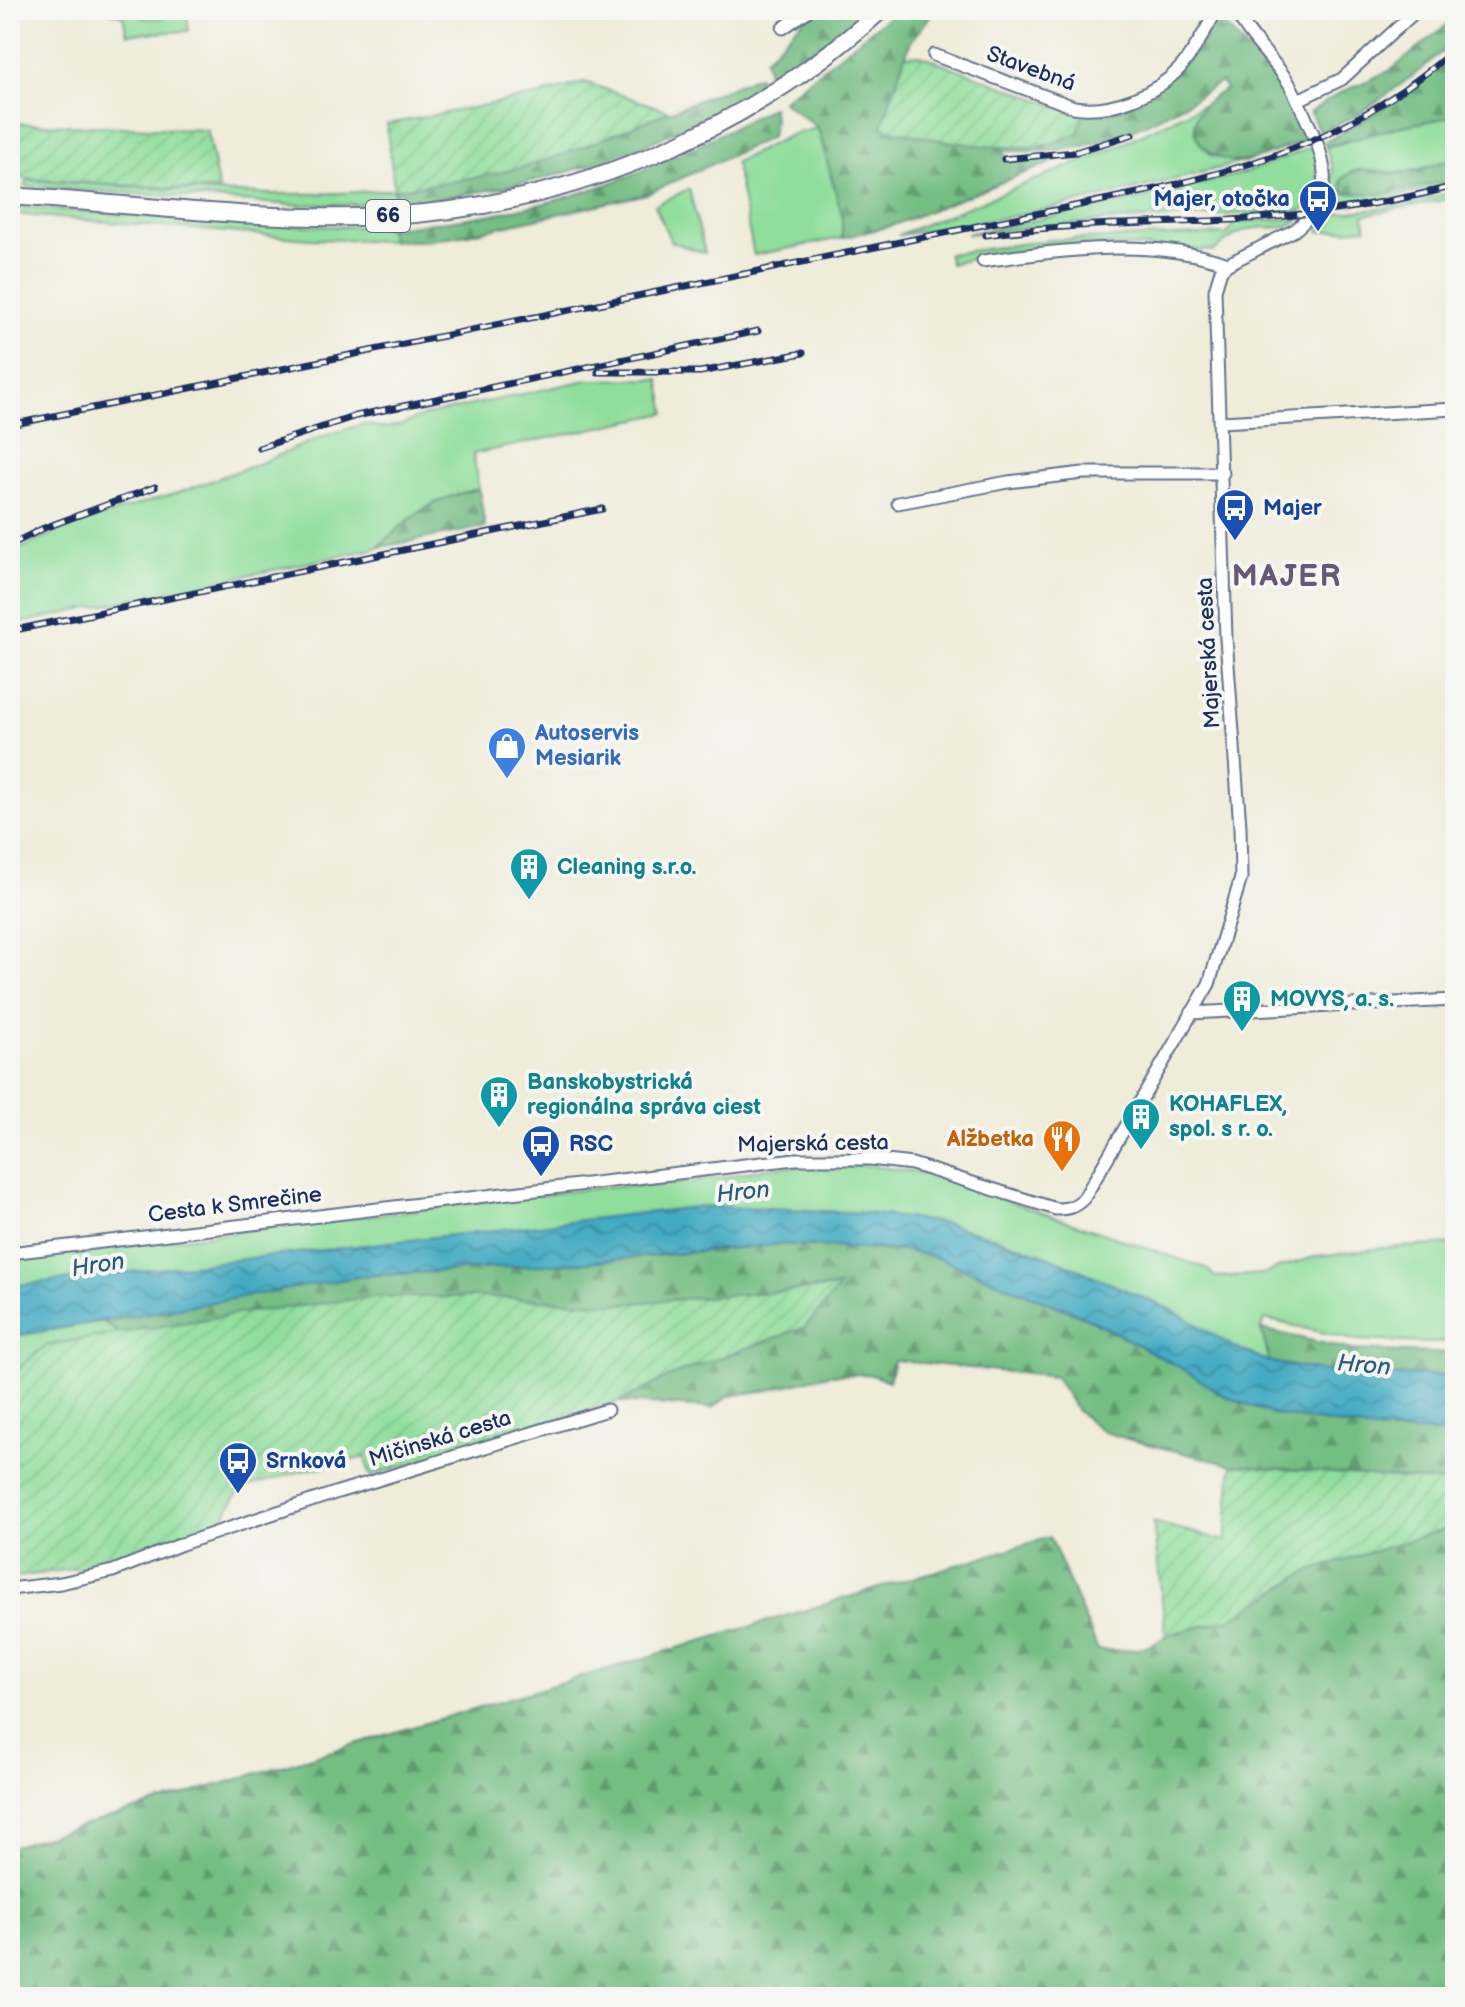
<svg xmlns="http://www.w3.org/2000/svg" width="1465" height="2007" font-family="'Balsamiq Sans',sans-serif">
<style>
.grass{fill:#90de9b;stroke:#56867c;stroke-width:2}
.forest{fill:url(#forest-firs);stroke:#487670;stroke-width:2}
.garden{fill:url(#garden-furrows);stroke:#56867c;stroke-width:2}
.water{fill:url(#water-waves);stroke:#2e6c90;stroke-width:2}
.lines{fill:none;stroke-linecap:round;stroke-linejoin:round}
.street-casing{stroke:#657189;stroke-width:15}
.primary-casing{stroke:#657189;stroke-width:20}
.street{stroke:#fff;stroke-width:11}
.primary{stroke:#fff;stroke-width:16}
.rail-casing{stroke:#1b2f5e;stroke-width:7}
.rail{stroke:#f6f6f2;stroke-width:4;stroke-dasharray:12;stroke-linecap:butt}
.labels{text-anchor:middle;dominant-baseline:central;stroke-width:8;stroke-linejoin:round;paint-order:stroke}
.shield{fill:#f6f6f2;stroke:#5d6b8a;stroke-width:2}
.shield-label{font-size:20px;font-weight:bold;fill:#1b2f5e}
.street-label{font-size:22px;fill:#1b2f5e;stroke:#f6f6f2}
.transit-label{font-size:22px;font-weight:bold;fill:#164399;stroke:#f6f6f2;text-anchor:start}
.shop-label{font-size:22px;font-weight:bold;fill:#366cbe;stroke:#f6f6f2;text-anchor:start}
.culture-label{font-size:22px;font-weight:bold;fill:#0d838f;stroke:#f6f6f2;text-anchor:start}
.food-label{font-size:22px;font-weight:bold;fill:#c56008;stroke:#f6f6f2;text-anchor:end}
.water-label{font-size:24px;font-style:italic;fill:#295a81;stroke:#f6f6f2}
.district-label{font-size:30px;font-weight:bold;letter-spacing:2px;fill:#675975;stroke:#f6f6f2}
</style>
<defs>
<pattern id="forest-firs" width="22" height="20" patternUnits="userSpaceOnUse" patternTransform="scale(2)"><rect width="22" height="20" fill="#74bd83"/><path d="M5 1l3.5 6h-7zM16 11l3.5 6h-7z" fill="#5e9a6e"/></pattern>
<pattern id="garden-furrows" width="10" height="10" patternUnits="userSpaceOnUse" patternTransform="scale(2)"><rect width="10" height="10" fill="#90de9b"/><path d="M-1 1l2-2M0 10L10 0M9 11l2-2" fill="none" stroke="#7cbf88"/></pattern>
<pattern id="water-waves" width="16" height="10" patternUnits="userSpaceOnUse" patternTransform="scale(2)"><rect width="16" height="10" fill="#42aac2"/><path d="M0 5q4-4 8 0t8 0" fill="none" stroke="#368ba1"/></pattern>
</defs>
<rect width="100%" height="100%" fill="#f6f6f2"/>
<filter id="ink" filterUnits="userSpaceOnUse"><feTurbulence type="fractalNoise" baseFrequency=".0125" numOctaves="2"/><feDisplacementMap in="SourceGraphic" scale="16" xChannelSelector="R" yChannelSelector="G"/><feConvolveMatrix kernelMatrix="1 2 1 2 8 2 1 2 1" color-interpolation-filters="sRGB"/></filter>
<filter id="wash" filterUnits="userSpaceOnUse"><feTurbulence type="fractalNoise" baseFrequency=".006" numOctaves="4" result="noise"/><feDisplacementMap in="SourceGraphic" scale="32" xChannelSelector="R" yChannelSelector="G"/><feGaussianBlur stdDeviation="1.8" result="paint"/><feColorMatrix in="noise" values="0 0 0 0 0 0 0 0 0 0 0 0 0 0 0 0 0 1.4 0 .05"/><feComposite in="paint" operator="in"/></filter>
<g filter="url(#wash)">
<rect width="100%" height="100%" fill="#efecd9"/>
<!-- grass -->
<path class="grass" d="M103 10H124L146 18H161L175 10H186L189 31 127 34 123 16Z
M1205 104 1196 121 1210 155 1239 163C1127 192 1013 220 898 235L1107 151Z
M1455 116V183L1382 200 1324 209 1333 171 1326 147 1397 127Z
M818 128 842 215V238L754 255 735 162 793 134Z
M1314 146C1320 169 1319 193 1302 211L1103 221 966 234 1139 199 1244 173Z
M28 180C149 187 273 202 394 189V204L294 205 25 186Z
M689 189 705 253 671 242 655 205Z
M1455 192V198L1364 215 1366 228 1320 232 1317 221 1324 215 1383 208Z
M10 206 247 224 388 228 392 241 310 239 35 216 10 213Z
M1300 218C1286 231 1273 226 1255 228 1239 230 1226 241 1214 251L1089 244 996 253 950 264 948 254 1050 240 1228 234 1234 222Z
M659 379 666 413 473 454 479 489C432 498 411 516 377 548L10 625V555L26 546 70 526 183 491 263 462 321 437 363 424 385 428 401 425 422 416 587 380Z
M863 1165 925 1173 1206 1268 1215 1277 1265 1274 1280 1267 1318 1256 1382 1248 1455 1244V1341L1428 1343 1355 1340 1265 1319 1261 1329 1270 1362 1234 1347 1176 1312 1050 1257 1001 1239 945 1223 866 1213 755 1207 10 1286V1259L605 1187 669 1185 725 1177 771 1167Z
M103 1321 118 1333 45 1346 10 1376V1337Z"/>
<!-- forest -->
<path class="forest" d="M813 10H866L819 46 769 78 765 59Z
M897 10H935L910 43 882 127 1078 133 1083 116 1111 112 1134 103 1198 49 1219 18H1222L1231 32 1279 83 1308 139C1295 144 1248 164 1237 162 1205 159 1179 131 1206 103 1212 97 1220 93 1226 89L1221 82C1179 110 1111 145 1060 150 1042 152 1023 151 1004 151L1005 159 1058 160 891 226 842 238V215L818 128 782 101Z
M1455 18V41L1414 75 1358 115 1320 133 1310 112 1338 94 1391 70Z
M1455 56V116L1397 127 1326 147 1324 142C1371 117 1414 91 1455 56Z
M758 76 763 83C642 160 535 188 394 204V189L450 182 609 136Z
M772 107 774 119 771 137 647 194 468 234 422 241H392L388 228C455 221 523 212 587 191 652 170 712 139 772 107Z
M1455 158V179L1384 194 1344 193 1341 181C1358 160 1377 174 1399 173 1417 172 1438 163 1455 158Z
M479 489 485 527 377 548C410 516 432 498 479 489Z
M780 1244 908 1251 938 1258 1092 1320 1183 1369 1223 1395 1271 1414 1375 1430 1455 1434V1483L1232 1465 1135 1441 1104 1432 1077 1411 1055 1377 894 1360 889 1381 868 1374 828 1375 769 1390 729 1396 712 1408 619 1402 672 1375 805 1327 838 1287 620 1304 482 1297H374L250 1312 118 1333 103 1321 362 1276 587 1262Z
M1261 1329 1353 1350 1430 1353 1455 1352V1375L1352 1376 1270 1362Z
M1455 1526V1997H10V1847L1050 1537 1098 1650C1121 1650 1150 1653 1166 1635L1230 1619 1307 1572Z"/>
<!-- garden -->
<path class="garden" d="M920 55 1083 116 1078 133C1069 136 1059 142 1049 144 1004 154 926 139 882 127L905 56Z
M584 82 669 111C621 131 573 153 523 167 481 178 437 184 394 189L387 124 539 95Z
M10 123 207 130 219 191 10 178Z
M839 1287 805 1327 672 1375 619 1402 370 1476 365 1457 299 1472 240 1489 222 1520 91 1566 10 1578V1376L45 1346 58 1343 250 1312 374 1297H482L620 1304Z
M1232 1465 1455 1483V1526L1307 1572 1230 1619 1166 1635 1153 1522 1226 1541Z"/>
<!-- water -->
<path class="water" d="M703 1206 866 1213 945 1223 1050 1257 1176 1312 1234 1347 1270 1362 1352 1376 1455 1375V1434L1375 1430 1271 1414 1223 1395 1183 1369 1092 1320 938 1258 908 1251 780 1244 587 1262 362 1276 10 1337V1286Z"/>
</g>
<g filter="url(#ink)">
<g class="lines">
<defs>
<path id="street" d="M783 28 809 10
M934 55 1074 107C1110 113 1155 95 1180 68 1195 51 1206 29 1217 10
M1298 100 1342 79 1417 10
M983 261C1063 250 1150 237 1228 264
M1221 422 1455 409
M898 503 1008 482 1083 473H1223
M1191 1013 1455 1000
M10 1253 795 1159H870L912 1164 1056 1209C1068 1209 1075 1207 1084 1198L1209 984 1241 878 1240 827 1226 638 1215 290 1221 270 1228 264 1295 230C1334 198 1329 166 1309 125 1302 110 1296 94 1287 80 1270 56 1248 36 1235 10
M10 1589 61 1583 113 1571 182 1544 338 1492 607 1410"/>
<path id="primary" d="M10 196C135 204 261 222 386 216 568 207 747 132 881 10"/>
</defs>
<!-- street casing -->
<use href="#street" class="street-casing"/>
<!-- primary casing -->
<use href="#primary" class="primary-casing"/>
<!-- street -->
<use href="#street" class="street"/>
<!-- primary -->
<use href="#primary" class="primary"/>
<defs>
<path id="rail" d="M1004 159 1076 152 1133 134
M986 235C1067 223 1149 224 1231 220 1307 216 1381 205 1455 186
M598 372H700L803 353
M10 425 1138 193C1261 166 1359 134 1455 49
M259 448 356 416 758 331
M10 545 44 528 155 487
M10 631 602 509"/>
</defs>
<!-- rail casing -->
<use href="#rail" class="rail-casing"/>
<!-- rail -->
<use href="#rail" class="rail"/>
</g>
</g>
<!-- icons -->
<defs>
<symbol id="bus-pin" viewBox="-11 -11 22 30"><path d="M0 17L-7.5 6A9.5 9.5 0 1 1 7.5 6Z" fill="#1a4fb4" stroke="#f6f6f2"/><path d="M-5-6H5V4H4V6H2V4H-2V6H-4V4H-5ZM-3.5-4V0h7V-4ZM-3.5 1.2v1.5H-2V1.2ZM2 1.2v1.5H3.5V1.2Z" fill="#fff"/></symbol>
<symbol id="shop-pin" viewBox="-11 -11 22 30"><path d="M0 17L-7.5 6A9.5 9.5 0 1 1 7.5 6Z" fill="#3f7fe0" stroke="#f6f6f2"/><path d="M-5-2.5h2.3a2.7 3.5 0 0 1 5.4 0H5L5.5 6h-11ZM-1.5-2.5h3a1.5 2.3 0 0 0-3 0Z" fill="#fff"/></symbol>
<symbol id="building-pin" viewBox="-11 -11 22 30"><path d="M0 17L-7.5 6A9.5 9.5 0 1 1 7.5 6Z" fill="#0f9aa8" stroke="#f6f6f2"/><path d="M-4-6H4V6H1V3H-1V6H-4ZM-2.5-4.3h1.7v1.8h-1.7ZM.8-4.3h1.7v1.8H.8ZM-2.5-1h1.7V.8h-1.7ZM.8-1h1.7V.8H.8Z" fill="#fff"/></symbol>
<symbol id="restaurant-pin" viewBox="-11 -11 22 30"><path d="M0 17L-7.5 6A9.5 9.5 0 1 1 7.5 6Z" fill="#e8710a" stroke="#f6f6f2"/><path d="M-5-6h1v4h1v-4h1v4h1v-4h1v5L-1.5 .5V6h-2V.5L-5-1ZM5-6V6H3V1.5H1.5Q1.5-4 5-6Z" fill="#fff"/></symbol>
</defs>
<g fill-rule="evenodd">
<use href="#bus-pin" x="1296" y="177" width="44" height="60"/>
<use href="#bus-pin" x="1213" y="486" width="44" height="60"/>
<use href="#shop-pin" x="485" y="724" width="44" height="60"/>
<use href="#building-pin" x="507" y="845" width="44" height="60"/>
<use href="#building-pin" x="1220" y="977" width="44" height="60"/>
<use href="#building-pin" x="477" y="1073" width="44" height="60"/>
<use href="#building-pin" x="1119" y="1095" width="44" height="60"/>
<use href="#restaurant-pin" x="1040" y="1117" width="44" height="60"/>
<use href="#bus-pin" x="519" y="1122" width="44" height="60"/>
<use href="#bus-pin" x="216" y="1439" width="44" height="60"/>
</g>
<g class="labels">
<!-- shield labels -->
<rect class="shield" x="366" y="200" width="44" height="32" rx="6"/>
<g class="shield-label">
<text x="388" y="216">66</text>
</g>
<!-- street labels -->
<g class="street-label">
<text transform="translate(1031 69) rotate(20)">Stavebná</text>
<text transform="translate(1209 653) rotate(-93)">Majerská cesta</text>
<text transform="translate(813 1144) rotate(-1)">Majerská cesta</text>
<text transform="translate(235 1205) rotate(-7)">Cesta k Smrečine</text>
<text transform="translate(440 1439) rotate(-17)">Mičinská cesta</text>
</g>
<!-- transit labels -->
<g class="transit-label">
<text x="1290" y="199" text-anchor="end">Majer, otočka</text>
<text x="1263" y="508">Majer</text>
<text x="569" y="1144">RSC</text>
<text x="266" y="1461">Srnková</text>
</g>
<!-- shop labels -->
<g class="shop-label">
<text x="535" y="733">Autoservis<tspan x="535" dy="25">Mesiarik</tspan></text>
</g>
<!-- culture labels -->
<g class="culture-label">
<text x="557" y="867">Cleaning s.r.o.</text>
<text x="1270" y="999">MOVYS, a. s.</text>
<text x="527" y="1082">Banskobystrická<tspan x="527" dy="25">regionálna správa ciest</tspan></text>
<text x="1169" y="1104">KOHAFLEX,<tspan x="1169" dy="25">spol. s r. o.</tspan></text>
</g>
<!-- food labels -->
<g class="food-label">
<text x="1034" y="1139">Alžbetka</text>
</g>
<!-- water labels -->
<g class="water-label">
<text transform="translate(743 1192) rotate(-6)">Hron</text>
<text transform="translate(98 1265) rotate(-9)">Hron</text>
<text transform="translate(1364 1365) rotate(5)">Hron</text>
</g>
<!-- district labels -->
<g class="district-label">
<text x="1287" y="577">MAJER</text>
</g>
</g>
<!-- margin -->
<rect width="1465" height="2007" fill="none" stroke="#f6f6f2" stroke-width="40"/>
</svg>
